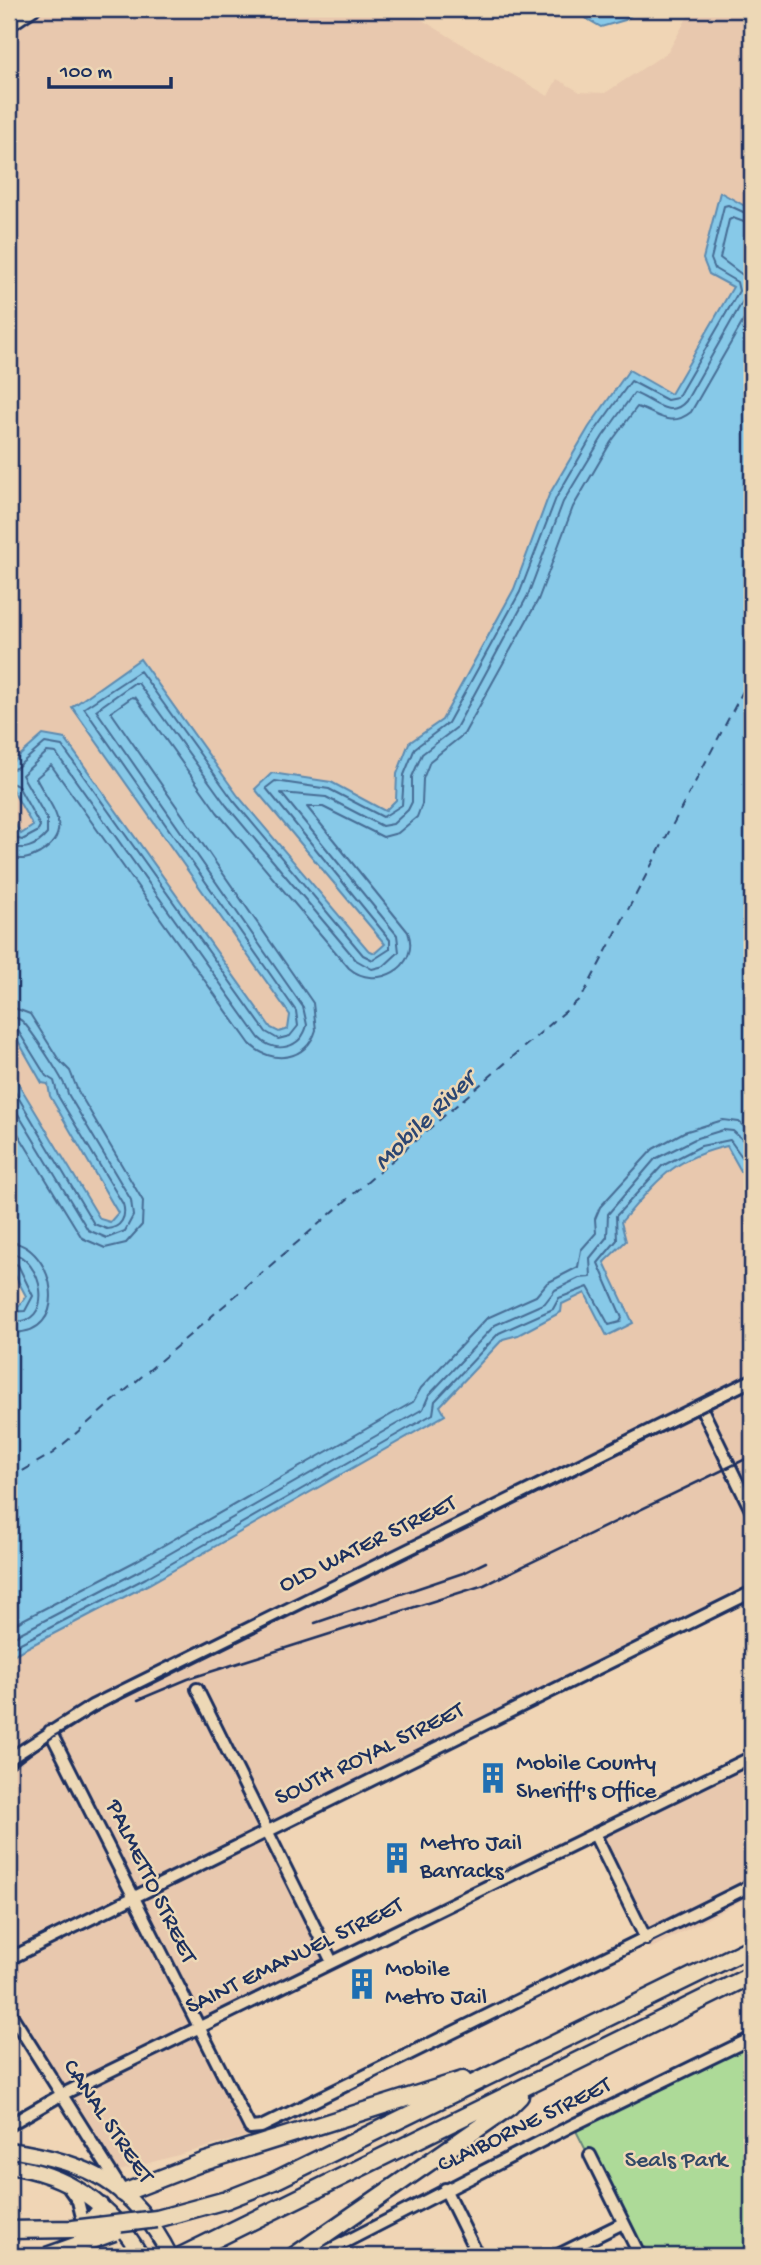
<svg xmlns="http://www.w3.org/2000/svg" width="761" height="2265" font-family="'Gochi Hand',sans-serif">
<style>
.built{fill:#e8c8ae}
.green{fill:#adda98;stroke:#64847b;stroke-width:2}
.water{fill:#87c9e8;stroke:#5c8bb1;stroke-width:2}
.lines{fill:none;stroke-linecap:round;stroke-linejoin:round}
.shore{stroke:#466d95;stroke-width:2}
.ferry{stroke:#2b4673;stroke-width:2;stroke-dasharray:9 7;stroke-linecap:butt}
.minor-casing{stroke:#1b2f5e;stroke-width:16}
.major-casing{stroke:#1b2f5e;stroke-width:19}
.highway-casing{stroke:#1b2f5e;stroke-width:21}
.minor{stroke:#edd8b6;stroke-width:10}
.major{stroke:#edd8b6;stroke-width:14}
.highway{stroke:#edd8b6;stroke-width:16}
.rail{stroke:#1b2f5e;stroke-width:2.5}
.highway-bridge-casing{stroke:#1b2f5e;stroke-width:21;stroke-linecap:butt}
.highway-bridge{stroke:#edd8b6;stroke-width:16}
.labels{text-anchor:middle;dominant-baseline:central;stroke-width:5;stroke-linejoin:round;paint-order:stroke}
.street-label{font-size:24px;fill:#1b2f5e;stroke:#edd8b6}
.poi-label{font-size:24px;fill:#1b2f5e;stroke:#edd8b6;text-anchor:start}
.park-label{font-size:24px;fill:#314967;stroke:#edd8b6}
.water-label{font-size:26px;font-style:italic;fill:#2b4673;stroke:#edd8b6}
</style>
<rect width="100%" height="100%" fill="#f0d5b5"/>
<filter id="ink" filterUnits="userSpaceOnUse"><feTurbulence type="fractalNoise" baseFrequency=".0143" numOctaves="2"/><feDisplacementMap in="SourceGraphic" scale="14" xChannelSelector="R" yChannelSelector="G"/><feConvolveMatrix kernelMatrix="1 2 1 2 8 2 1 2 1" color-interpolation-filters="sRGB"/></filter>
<g filter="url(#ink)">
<!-- built -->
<path class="built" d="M9 9H404L548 96 557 79 580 92 605 93 668 52 692 9H752V210L721 192 709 274 733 287 671 395 629 371 589 427 549 495 514 589 442 720 409 743 397 774 396 800 385 811 331 782 385 945 375 954 368 951 238 796 141 659 73 707 290 1015 291 1025 284 1031 271 1028 65 739 9 765Z
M9 784 34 826 21 834 9 814Z
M9 1025 42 1083 48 1084 50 1096 117 1208 116 1218 110 1222 100 1219 9 1068Z
M727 1146 746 1179 752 1177V1592L267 1831 332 1962 199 2028 252 2135 112 2173 9 2009V1657L149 1584 445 1415 440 1406 503 1339 518 1335 561 1313V1305L585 1293 633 1323 604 1262 625 1242 621 1222 666 1171 693 1156Z
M752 1755V1895L650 1949 591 1831Z"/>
<!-- green -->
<path class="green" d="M752 2038V2256H640L573 2125Z"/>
<!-- water -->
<path class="water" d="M570 9H638L625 20 601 27Z
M720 192 752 210V1177L746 1180 727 1146C671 1159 658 1180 621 1222L626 1241 604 1262 633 1323 607 1336 585 1293 562 1304 561 1312 518 1335 503 1339 440 1406 445 1415 149 1584 9 1657V1303L19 1306 26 1296 9 1264V1068L100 1219 110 1222 118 1213 50 1096 48 1084 42 1083 9 1025V814L21 834 33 826 9 784V765L43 735 65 739 271 1028 279 1032 288 1029 290 1015 72 707 140 659 238 796 368 950 375 953 385 944 255 789 272 773 331 782 385 811 396 800 397 774 409 743 442 720 514 589 549 495 589 427 629 370 671 394 733 287 709 274 703 259Z"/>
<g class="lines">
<!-- shore -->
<path class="shore" d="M9 770 16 768 45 743 62 746 266 1032 278 1039 290 1036 298 1026 296 1011 84 708 140 671 233 800 363 955 373 960 390 949V940L266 788 275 781 329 789 383 817 402 805 404 775 415 748 448 723 520 592 556 498 595 431 631 381 667 400 677 398 739 291 737 282 715 269 711 259 724 206 728 205 752 216
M9 782 18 786 40 826 37 832 22 840 15 838 9 828
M9 844C22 853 37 846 47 834V819L22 775 47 752 56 753 259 1038C275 1054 301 1049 307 1025L303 1007 96 710 134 683H138L226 805 356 960 372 969 384 966 399 952 397 935 281 793 326 797 382 826 393 824 408 810 412 802V777L422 754 456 728 528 595 563 502 603 436 634 393C651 398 669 421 686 401L748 292 744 276 720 258 729 220 733 218 752 225
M9 857C21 861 29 859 40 853 77 830 49 805 36 778L51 765 250 1044C272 1066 307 1060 316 1030L313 1003 111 712 132 697 136 698 217 812 349 968C375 991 421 968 408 932L307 807H323L383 837 398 833 417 817 422 804 423 779 430 761 464 734 538 600 573 507 611 442 637 407C657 413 670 429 691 412L752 306
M9 1006 30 1014 59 1060 70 1071 78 1091 143 1201 142 1225 126 1243 105 1248 82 1238 9 1119
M9 1017C15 1017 20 1018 24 1023 33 1033 67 1084 68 1094L131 1200 133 1216 125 1231 107 1238 88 1230 9 1099
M9 1026 17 1029 46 1076 54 1081 58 1096 123 1204C127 1217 121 1228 107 1229L94 1224 9 1082
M9 1242C55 1244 74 1339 9 1332
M9 1253C43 1255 58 1329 9 1321
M9 1262 18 1265 33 1296 25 1311 9 1312
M9 1627 136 1561 413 1402 421 1388 487 1318 536 1296 547 1283 578 1267 581 1250 596 1233 595 1219 600 1207 653 1149 684 1132 723 1120 739 1122 752 1134
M9 1639 141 1570 423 1409 429 1395 495 1325 545 1303 555 1290 579 1278 591 1277 590 1258 607 1237 608 1214 655 1159 697 1138 723 1130 733 1131 745 1142 752 1156
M9 1649 146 1578 433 1414 435 1401 499 1333 553 1309 559 1298 588 1287 609 1325 620 1322 622 1318 598 1263 617 1240 616 1216 662 1166 701 1146 730 1140 752 1171"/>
<!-- ferry -->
<path class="ferry" d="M9 1479 53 1453 582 997 752 674"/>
<defs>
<path id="minor" d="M9 26 34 9
M701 1407 752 1512
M197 1689 332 1962
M50 1731 250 2128 261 2127 752 1885
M9 1759 92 1706 752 1380
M595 1835 646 1939
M9 1959 752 1592
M9 2011 122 2190
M9 2125 61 2095 752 1757
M590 2155 640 2256
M68 2187 78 2201 84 2225
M445 2189 478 2256
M81 2256 84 2225 102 2204
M318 2256 573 2125 752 2038
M556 2256 623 2223"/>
<path id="major" d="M9 2150C86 2161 134 2184 170 2256
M9 2166C68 2174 111 2204 141 2256"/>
<path id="highway" d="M123 2193 203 2162 463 2080
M157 2219 226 2200 274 2181 752 1947
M181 2256 752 1975
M294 2256 509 2107 520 2096"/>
</defs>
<!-- minor casing -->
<use href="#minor" class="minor-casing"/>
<!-- major casing -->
<use href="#major" class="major-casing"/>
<!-- highway casing -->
<use href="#highway" class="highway-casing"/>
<!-- minor -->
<use href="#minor" class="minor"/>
<!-- major -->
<use href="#major" class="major"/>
<!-- highway -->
<use href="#highway" class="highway"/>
<!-- rail -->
<path class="rail" d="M315 1623 463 1573 486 1562
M138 1700 188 1679 484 1585 752 1456
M9 1770 54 1736 126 1695 752 1387"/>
<defs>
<path id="highway-bridge" d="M9 2230 73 2229 157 2219
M47 2256 114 2232"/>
</defs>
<!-- highway-bridge casing -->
<use href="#highway-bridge" class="highway-bridge-casing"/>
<!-- highway-bridge -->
<use href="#highway-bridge" class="highway-bridge"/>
</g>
</g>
<!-- icons -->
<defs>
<symbol id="building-bare" viewBox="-9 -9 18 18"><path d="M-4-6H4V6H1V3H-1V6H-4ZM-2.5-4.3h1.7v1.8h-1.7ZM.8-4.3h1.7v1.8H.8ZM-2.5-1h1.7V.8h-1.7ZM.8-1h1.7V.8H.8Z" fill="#1f6fb2" stroke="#edd8b6" stroke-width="2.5" paint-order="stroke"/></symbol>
</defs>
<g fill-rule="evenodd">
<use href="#building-bare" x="471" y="1756" width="44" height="44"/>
<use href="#building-bare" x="375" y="1836" width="44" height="44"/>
<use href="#building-bare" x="340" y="1962" width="44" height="44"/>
</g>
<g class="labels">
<!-- street labels -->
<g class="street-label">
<text transform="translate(368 1545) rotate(-26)">OLD WATER STREET</text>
<text transform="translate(370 1755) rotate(-26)">SOUTH ROYAL STREET</text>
<text transform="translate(150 1882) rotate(64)">PALMETTO STREET</text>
<text transform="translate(295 1957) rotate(-26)">SAINT EMANUEL STREET</text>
<text transform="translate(107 2122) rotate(56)">CANAL STREET</text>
<text transform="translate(525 2126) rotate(-26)">CLAIBORNE STREET</text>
</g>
<!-- poi labels -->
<g class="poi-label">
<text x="516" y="1764">Mobile County<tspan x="516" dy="28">Sheriff's Office</tspan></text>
<text x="420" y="1844">Metro Jail<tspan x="420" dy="28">Barracks</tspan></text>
<text x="385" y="1970">Mobile<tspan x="385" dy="28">Metro Jail</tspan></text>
</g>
<!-- park labels -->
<g class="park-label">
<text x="676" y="2161">Seals Park</text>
</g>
<!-- water labels -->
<g class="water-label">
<text transform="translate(426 1122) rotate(-44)">Mobile River</text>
</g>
</g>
<!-- margin -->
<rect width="761" height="2265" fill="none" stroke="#edd8b6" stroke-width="35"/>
<rect x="18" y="18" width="726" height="2230" fill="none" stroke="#1b2f5e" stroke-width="2.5" filter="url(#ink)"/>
<!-- scale -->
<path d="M49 77v10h122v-10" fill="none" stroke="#1b2f5e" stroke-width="3.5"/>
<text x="60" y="77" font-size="21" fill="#1b2f5e" stroke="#edd8b6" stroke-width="5" paint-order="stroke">100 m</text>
</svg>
